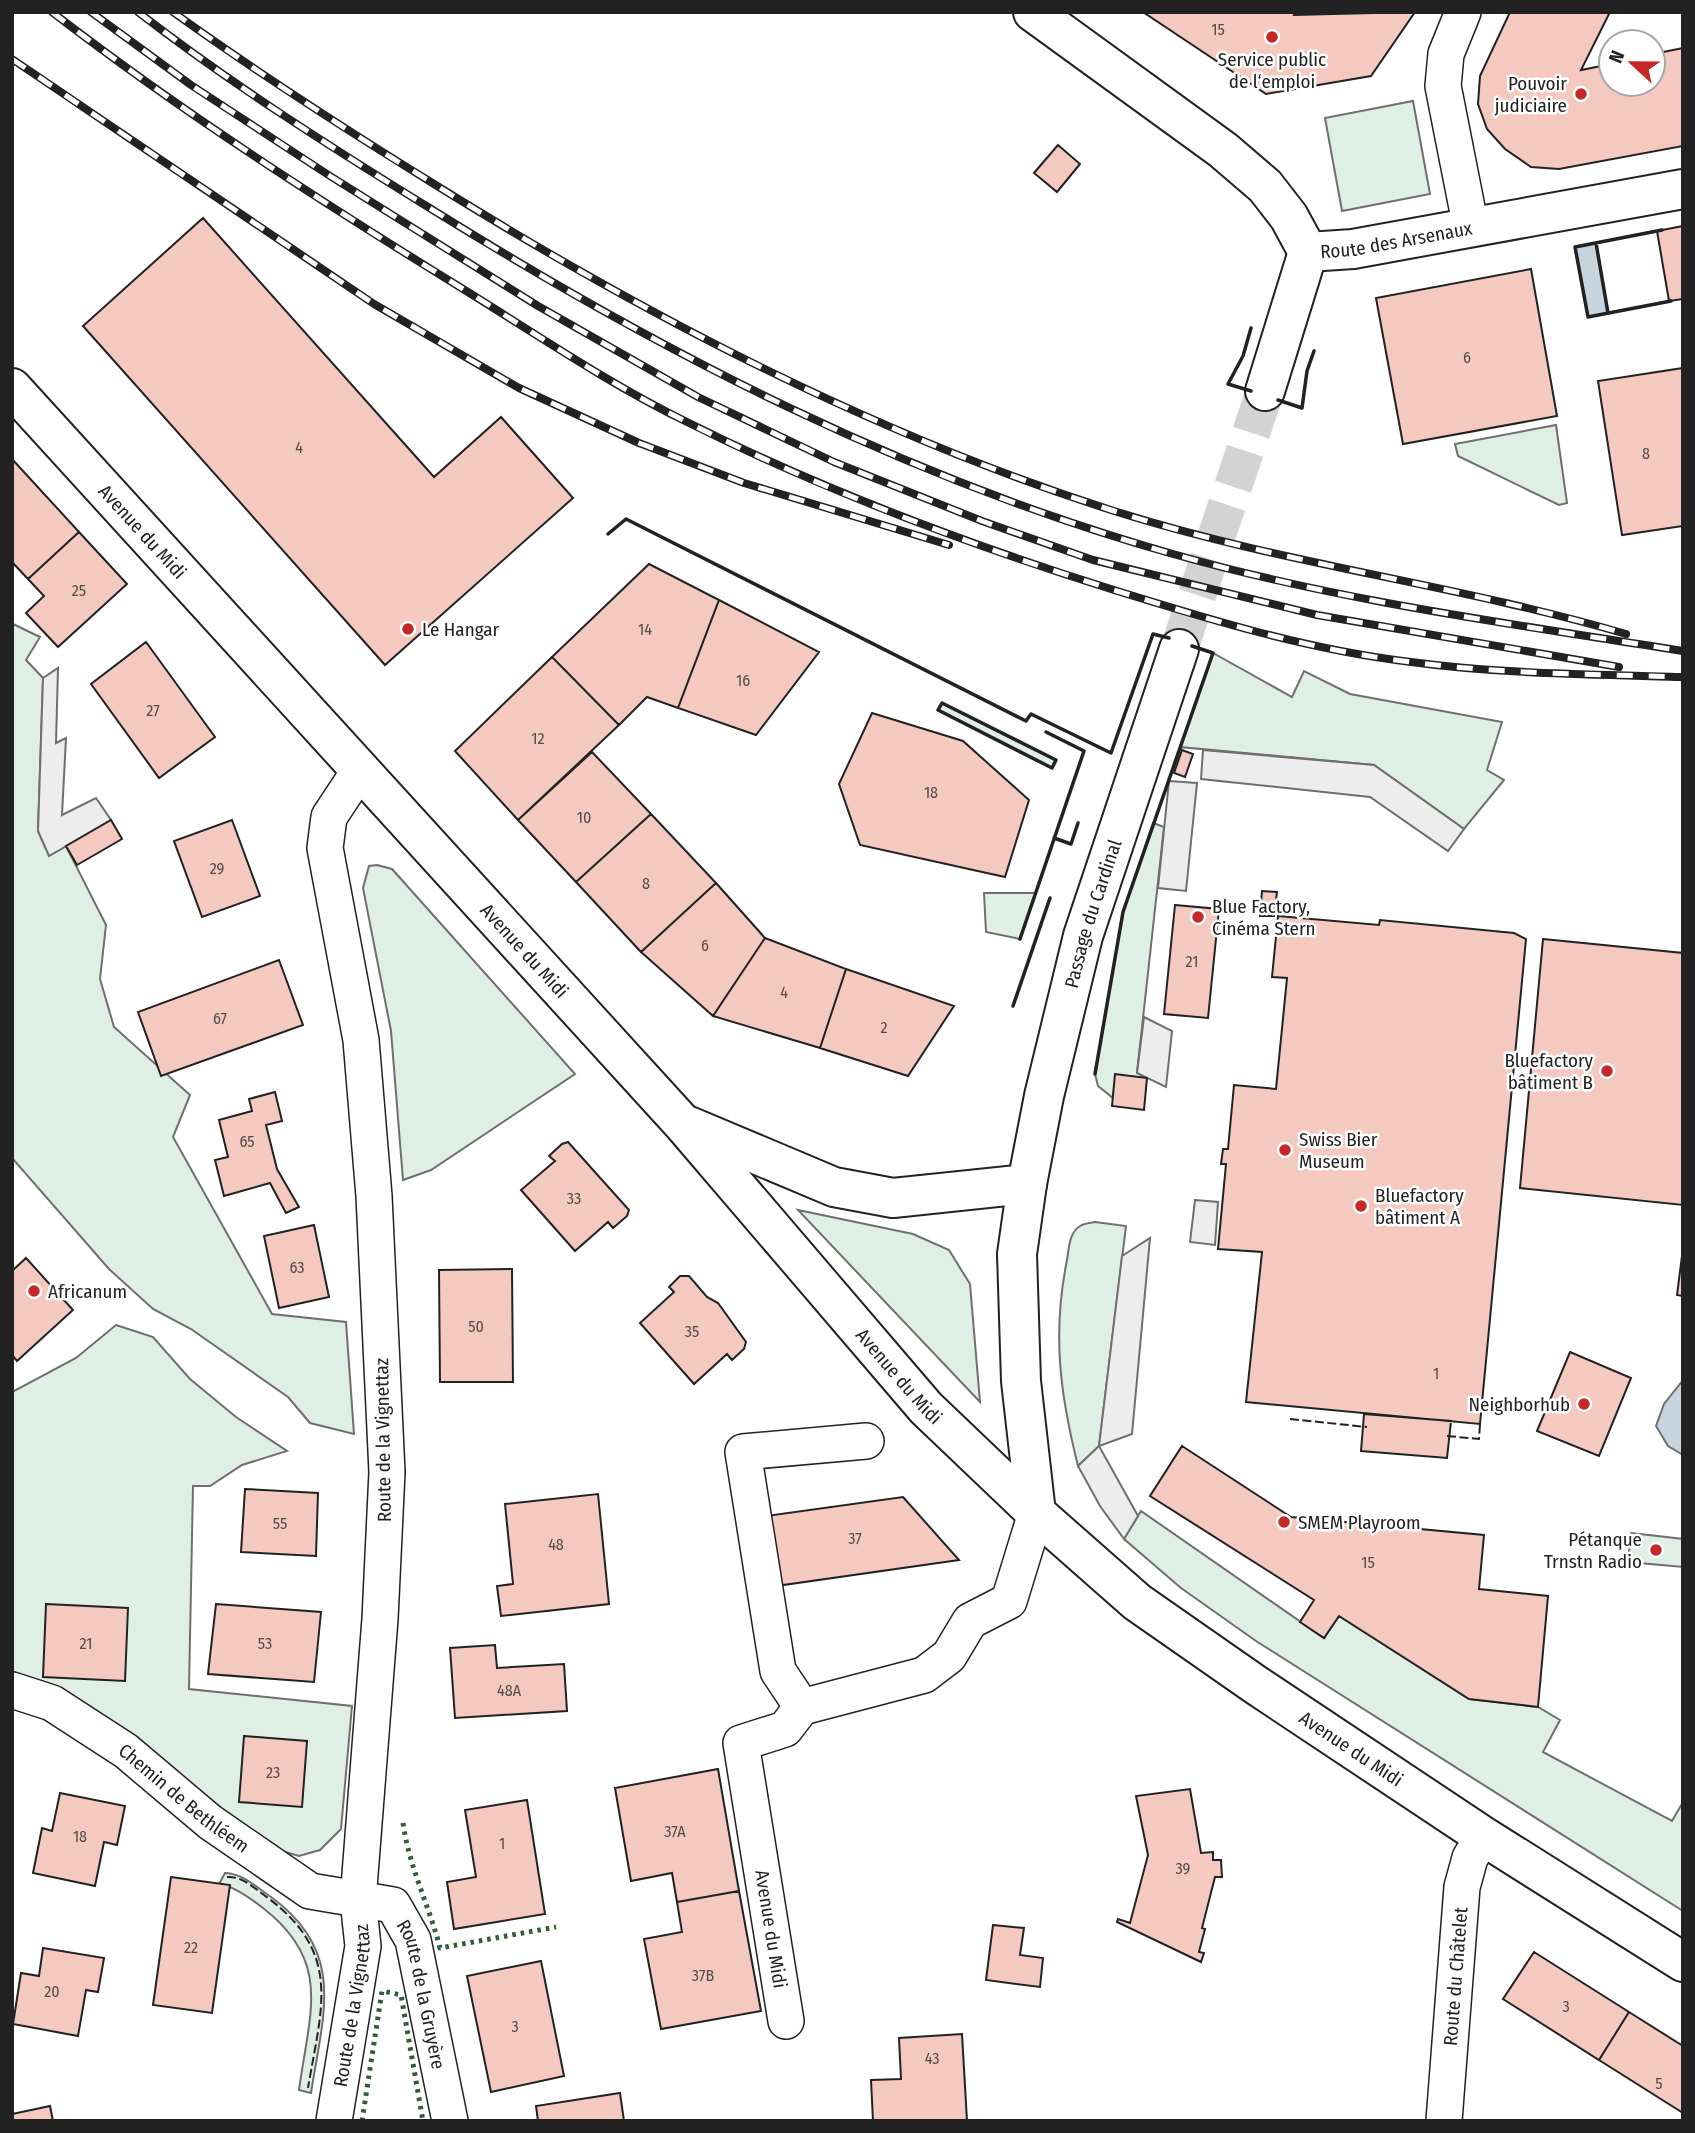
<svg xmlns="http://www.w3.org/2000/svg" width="1695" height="2133" font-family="'Fira Sans Condensed',sans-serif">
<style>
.green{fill:#e0efe3;stroke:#6f6f6f;stroke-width:2}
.parking{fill:#ededed;stroke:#6f6f6f;stroke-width:2}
.water{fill:#c7d3dd;stroke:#6f6f6f;stroke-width:2}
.building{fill:#f3c9c0;stroke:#222;stroke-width:2}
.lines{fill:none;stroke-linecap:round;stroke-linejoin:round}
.secondary-tunnel{stroke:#d3d3d3;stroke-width:38;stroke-dasharray:38 19;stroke-linecap:butt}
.street-casing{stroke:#222;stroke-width:38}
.secondary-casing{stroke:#222;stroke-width:42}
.street{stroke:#fff;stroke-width:35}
.secondary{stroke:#fff;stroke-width:38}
.rail-casing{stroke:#222;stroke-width:8}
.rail{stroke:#fff;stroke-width:5;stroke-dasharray:16;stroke-linecap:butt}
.hedge{stroke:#2f5e38;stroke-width:5;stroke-dasharray:3.5 5;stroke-linecap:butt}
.fence{stroke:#222;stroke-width:2;stroke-dasharray:9 3.5;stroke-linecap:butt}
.wall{stroke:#222;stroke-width:3.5}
.poi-dot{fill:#c62828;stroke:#fff;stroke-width:2.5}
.labels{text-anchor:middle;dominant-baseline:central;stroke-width:5;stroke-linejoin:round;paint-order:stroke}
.number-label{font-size:16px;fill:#564c4a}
.poi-label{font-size:19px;fill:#222;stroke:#fff;text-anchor:start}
.street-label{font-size:19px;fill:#222;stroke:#fff}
</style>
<rect width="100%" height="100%" fill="#fff"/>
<!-- green -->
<path class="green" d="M1413 101 1430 194 1342 211 1325 118Z
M1556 425 1567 503 1559 505 1458 456 1455 444Z
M13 624 40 637 26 660 43 678 38 831 49 855 66 846 106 925 100 979 114 1027 190 1095 173 1137 272 1314 346 1322 354 1434 310 1423 288 1397 191 1329 153 1309 109 1269 12 1158Z
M1213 653 1292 697 1304 671 1350 694 1502 722 1487 770 1504 780 1464 829 1374 765 1180 747Z
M942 703 1056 760 1052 768 938 710Z
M1153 823 1164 827 1137 1073 1147 1078 1116 1075 1113 1098 1098 1086 1095 1074 1123 912Z
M377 865 392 869 575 1074 431 1170 403 1180 391 1031 363 888 369 866Z
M984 893H1036L1020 939 986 932Z
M798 1210 913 1234 949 1250 970 1284 980 1402Z
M1095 1222 1126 1226 1099 1446 1078 1466C1060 1394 1052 1334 1067 1260 1069 1248 1069 1233 1080 1226 1084 1223 1090 1223 1095 1222Z
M116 1325 153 1337 190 1379 236 1417 287 1451 242 1465 210 1486H193L189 1689 352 1706 341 1829 320 1850 299 1856 272 1848 71 1702 12 1671V1392L76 1358Z
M1141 1511 1324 1638 1339 1616 1469 1699 1538 1707 1560 1720 1543 1752 1672 1821 1683 1802V1911L1256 1641 1181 1588 1124 1539Z
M1631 1533 1683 1539V1567L1628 1562Z
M225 1873C244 1874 256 1887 271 1897 347 1952 323 2014 311 2093L299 2090C309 2014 333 1962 263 1908 249 1897 233 1886 219 1884Z"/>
<!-- parking -->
<path class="parking" d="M58 668 56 743 66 738 62 815 96 798 111 820 49 856 38 831 43 678Z
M1203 750 1374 765 1464 829 1448 851 1370 797 1201 779Z
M1169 781 1197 783 1186 891 1158 888Z
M1144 1017 1172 1031 1166 1087 1137 1073Z
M1195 1200 1218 1202 1215 1245 1190 1242Z
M1150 1238 1132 1434 1099 1446 1138 1516 1124 1539 1100 1506 1078 1466 1099 1446 1122 1256Z"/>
<!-- water -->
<path class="water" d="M1596 243 1608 313 1588 317 1575 247Z
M1683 1380V1455L1668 1446 1656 1426 1664 1404Z"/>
<!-- building -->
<path class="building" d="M1143 12H1295L1294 15 1415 12 1371 76 1266 94Z
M1510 12H1610L1581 70 1611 64V84H1653V54L1683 48V146L1559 169 1531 167 1505 149 1487 129 1478 104 1480 76Z
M1058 145 1080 164 1057 192 1034 173Z
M203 218 434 477 501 417 573 498 385 665 83 326Z
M1683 226V299L1669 301 1657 231Z
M1531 269 1557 416 1403 444 1376 298Z
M1683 368V526L1622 535 1598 381Z
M12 459 79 532 28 579 12 562Z
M79 532 127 584 58 647 26 613 44 596 28 579Z
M649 564 719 600 678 708 647 697 619 725 552 657Z
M719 600 819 652 756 735 678 708Z
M146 642 215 737 159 778 91 684Z
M552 657 619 725 518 820 455 751Z
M872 713 963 741 1029 800 1005 877 860 845 839 784Z
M1182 750 1193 754 1185 777 1174 773Z
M592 752 651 814 576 882 518 820Z
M651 814 716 883 641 952 576 882Z
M111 820 122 839 77 865 66 846Z
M232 820 260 896 202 917 174 841Z
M716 883 765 938 713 1016 641 952Z
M1262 891 1277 892 1274 916H1260Z
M1175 905 1219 909 1208 1018 1164 1014Z
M1278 916 1379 925 1380 920 1514 933 1526 939 1480 1424 1246 1402 1262 1252 1218 1249 1226 1164H1221L1223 1149H1228L1234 1085 1276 1089 1287 978 1272 977Z
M765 938 846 969 820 1048 713 1016Z
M1543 939 1683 953V1205L1520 1188Z
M279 960 303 1025 161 1076 138 1012Z
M846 969 954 1006 908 1076 820 1048Z
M1115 1074 1147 1078 1144 1110 1112 1106Z
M275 1092 282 1121 266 1125 277 1169 299 1207 286 1213 270 1183 224 1196 215 1160 228 1157 219 1120 252 1111 249 1099Z
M568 1142 629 1210 627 1216 613 1228 608 1222 575 1251 521 1190 555 1161 549 1156 562 1144Z
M314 1225 329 1297 279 1308 264 1236Z
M1682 1256H1683V1296L1677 1295Z
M26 1258 73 1310 17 1361 12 1355V1271Z
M512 1269 513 1382H440L439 1270Z
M680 1276H689L707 1297 718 1303 746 1342 744 1349 732 1360 727 1354 694 1384 640 1323 674 1292 669 1287Z
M1570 1352 1631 1378 1599 1456 1537 1431Z
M1364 1414 1451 1421 1447 1458 1361 1451Z
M1182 1446 1291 1517 1484 1535 1479 1589 1548 1596 1538 1707 1469 1699 1339 1616 1324 1638 1300 1622 1314 1600 1150 1496Z
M245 1489 318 1493 316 1556 241 1552Z
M598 1494 609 1604 501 1616 497 1586 513 1584 505 1504Z
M903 1497 959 1560 776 1586 766 1516Z
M46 1604 128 1608 125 1681 43 1677Z
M216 1604 321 1612 314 1682 208 1674Z
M495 1645 497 1668 564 1664 567 1711 455 1718 450 1648Z
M244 1736 307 1741 302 1807 239 1802Z
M718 1769 739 1891 677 1902 672 1873 631 1881 615 1788Z
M1190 1789 1201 1853 1213 1852V1860H1221L1222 1877H1215L1202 1928 1205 1929 1199 1952 1204 1953 1201 1962 1117 1922 1118 1919 1130 1923 1148 1855 1136 1796Z
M60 1793 125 1806 117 1845 104 1842 95 1886 33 1873 42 1828 52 1831Z
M527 1800 545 1914 454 1929 447 1882 476 1877 465 1810Z
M171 1877 230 1885 212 2013 153 2005Z
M739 1891 761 2011 661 2029 644 1939 682 1932 677 1902Z
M993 1925 1024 1928 1020 1955 1043 1958 1040 1987 986 1980Z
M43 1948 104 1958 98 1992 86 1990 78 2036 13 2024 21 1973 39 1976Z
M1534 1952 1629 2012 1599 2060 1503 1999Z
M541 1961 564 2076 491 2092 467 1976Z
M1629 2012 1683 2046V2113L1599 2060Z
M962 2034 967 2121H873L871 2080 901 2079 899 2038Z
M620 2093 624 2121H538L536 2106Z
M50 2106 53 2121H12V2114Z"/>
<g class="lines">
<!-- secondary-tunnel -->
<path class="secondary-tunnel" d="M1179 649 1265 391"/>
<defs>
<g id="street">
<path d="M1463 12 1446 54 1443 86 1471 228"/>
<path id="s1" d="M12 1690 52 1703 126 1751 210 1822 310 1891 393 1905 413 1940 450 2121"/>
<path d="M802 1707 924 1675 949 1656 970 1621 1009 1601 1036 1513"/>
<path d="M786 2021 741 1743 785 1729 802 1707 778 1671 743 1452 866 1441"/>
<path id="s2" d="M334 2121 363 1946 358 1900 380 1619 387 1472 374 1196 361 1040 325 848 329 817 360 770"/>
<path id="s3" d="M1444 2121 1462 1887 1470 1858 1483 1836"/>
</g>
<g id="secondary">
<path d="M1033 12 1223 150 1265 186 1289 217 1308 252"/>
<path id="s4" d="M1308 252 1353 249 1683 189"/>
<path id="s5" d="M12 388 683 1124 926 1408 1036 1513 1137 1602 1256 1685 1483 1836 1683 1962"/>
<path d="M1265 391 1308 252"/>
<path d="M689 1126 834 1187 893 1198 1027 1184"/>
<path id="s6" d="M1036 1513 1021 1381 1017 1254 1027 1184 1044 1096 1083 936 1179 649"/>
</g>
</defs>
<!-- street casing -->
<use href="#street" class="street-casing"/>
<!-- secondary casing -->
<use href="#secondary" class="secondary-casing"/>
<!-- street -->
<use href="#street" class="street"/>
<!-- secondary -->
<use href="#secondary" class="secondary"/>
<defs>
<path id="rail" d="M52 12C183 113 322 202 463 289 536 334 609 384 687 422 825 491 967 544 1114 590 1211 620 1309 650 1411 662 1500 674 1591 674 1680 677
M91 12 191 85 330 176 538 306 698 397 834 462 982 521 1093 560 1317 615 1619 667
M138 12C230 83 329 146 428 207 664 354 904 478 1173 554 1339 601 1512 624 1683 651
M173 12C258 73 345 129 434 184 648 317 871 433 1111 510 1280 564 1456 584 1626 634
M12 59 374 304 519 388 639 443 744 483 949 545"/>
</defs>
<!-- rail casing -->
<use href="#rail" class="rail-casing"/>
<!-- rail -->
<use href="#rail" class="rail"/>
<!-- hedge -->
<path class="hedge" d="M403 1823C409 1867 429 1905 440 1948L556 1927
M362 2121 382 1991 401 1995 423 2121"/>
<!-- fence -->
<path class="fence" d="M1290 1419 1367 1427
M1447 1436 1479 1439 1480 1424
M227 1877C243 1876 255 1889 268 1898 343 1954 321 2009 308 2088"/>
<!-- wall -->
<path class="wall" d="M1662 230 1575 247 1588 317 1671 301
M1596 243 1608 313
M1251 391 1228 384 1243 356 1251 328
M1278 400 1302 408 1307 371 1314 351
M608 534 626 519 1026 721 1031 714 1111 753 1153 634 1169 638
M942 703 1056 760 1052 768 938 710Z
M1054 838 1071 844 1078 823
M1020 939 1084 751 1046 732
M1013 1006 1050 898
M1095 1074 1123 912 1213 653 1192 646"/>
</g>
<!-- markers -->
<g class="poi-dot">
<circle cx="1272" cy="37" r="7"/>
<circle cx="1581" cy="94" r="7"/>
<circle cx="408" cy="629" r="7"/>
<circle cx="1198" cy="917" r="7"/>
<circle cx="1607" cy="1071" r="7"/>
<circle cx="1285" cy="1150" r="7"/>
<circle cx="1361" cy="1206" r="7"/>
<circle cx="34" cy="1291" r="7"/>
<circle cx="1584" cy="1404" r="7"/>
<circle cx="1284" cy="1522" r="7"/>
<circle cx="1656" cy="1550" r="7"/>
</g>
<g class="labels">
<!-- number labels -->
<g class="number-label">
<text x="1218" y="29">15</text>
<text x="1467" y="357">6</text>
<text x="299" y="447">4</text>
<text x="1646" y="453">8</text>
<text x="79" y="590">25</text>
<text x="645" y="629">14</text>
<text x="743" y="680">16</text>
<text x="153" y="710">27</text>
<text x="538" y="738">12</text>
<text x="931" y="792">18</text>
<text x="584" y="817">10</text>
<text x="217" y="868">29</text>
<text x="646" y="883">8</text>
<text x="705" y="945">6</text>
<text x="1192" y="961">21</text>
<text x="784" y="992">4</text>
<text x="220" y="1018">67</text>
<text x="884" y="1027">2</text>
<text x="247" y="1141">65</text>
<text x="574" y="1198">33</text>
<text x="297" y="1267">63</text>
<text x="476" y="1326">50</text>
<text x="692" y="1331">35</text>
<text x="1436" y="1373">1</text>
<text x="280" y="1523">55</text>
<text x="855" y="1538">37</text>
<text x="556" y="1544">48</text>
<text x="1368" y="1562">15</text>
<text x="86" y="1643">21</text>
<text x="265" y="1643">53</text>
<text x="509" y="1690">48A</text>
<text x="273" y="1772">23</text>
<text x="675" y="1831">37A</text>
<text x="80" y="1836">18</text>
<text x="502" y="1843">1</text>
<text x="1183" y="1868">39</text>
<text x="191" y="1947">22</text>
<text x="703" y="1975">37B</text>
<text x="52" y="1991">20</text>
<text x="1566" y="2006">3</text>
<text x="515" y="2026">3</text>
<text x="932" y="2058">43</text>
<text x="1659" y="2083">5</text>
</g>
<!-- poi labels -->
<g class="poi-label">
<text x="1272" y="59" text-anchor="middle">Service public<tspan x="1272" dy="22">de l‘emploi</tspan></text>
<text x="1567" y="83" text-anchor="end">Pouvoir<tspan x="1567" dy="22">judiciaire</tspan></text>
<text x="422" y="629">Le Hangar</text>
<text x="1212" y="906">Blue Factory,<tspan x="1212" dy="22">Cinéma Stern</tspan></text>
<text x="1593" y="1060" text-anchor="end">Bluefactory<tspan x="1593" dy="22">bâtiment B</tspan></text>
<text x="1299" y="1139">Swiss Bier<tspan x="1299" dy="22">Museum</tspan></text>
<text x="1375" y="1195">Bluefactory<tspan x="1375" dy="22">bâtiment A</tspan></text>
<text x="48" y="1291">Africanum</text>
<text x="1570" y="1404" text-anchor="end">Neighborhub</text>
<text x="1298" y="1522">SMEM Playroom</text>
<text x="1642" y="1539" text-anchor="end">Pétanque<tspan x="1642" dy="22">Trnstn Radio</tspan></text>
</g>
<!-- street labels -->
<g class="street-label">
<text stroke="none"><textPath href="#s4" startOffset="89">Route des Arsenaux</textPath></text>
<text stroke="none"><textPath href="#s5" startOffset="194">Avenue du Midi</textPath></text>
<text stroke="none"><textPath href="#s6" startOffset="609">Passage du Cardinal</textPath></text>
<text stroke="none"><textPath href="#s5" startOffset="761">Avenue du Midi</textPath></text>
<text stroke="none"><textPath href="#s5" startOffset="1328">Avenue du Midi</textPath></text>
<text transform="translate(383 1440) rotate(-91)">Route de la Vignettaz</text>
<text stroke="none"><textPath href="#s5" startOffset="1916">Avenue du Midi</textPath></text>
<text stroke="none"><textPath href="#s1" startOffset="205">Chemin de Bethléem</textPath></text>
<text transform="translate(771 1929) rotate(81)">Avenue du Midi</text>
<text stroke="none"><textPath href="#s3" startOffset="145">Route du Châtelet</textPath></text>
<text stroke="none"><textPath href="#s1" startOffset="541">Route de la Gruyère</textPath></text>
<text stroke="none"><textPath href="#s2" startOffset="117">Route de la Vignettaz</textPath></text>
</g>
</g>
<!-- border -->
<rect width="1695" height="2133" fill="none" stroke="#222222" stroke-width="28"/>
<!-- north arrow -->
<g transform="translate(1632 63) rotate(292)"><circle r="33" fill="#ffffff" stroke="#a7a7a7" stroke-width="2"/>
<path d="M0-5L12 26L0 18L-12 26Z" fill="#c62828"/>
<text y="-10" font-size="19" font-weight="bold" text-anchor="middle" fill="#222222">N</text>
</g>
</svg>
